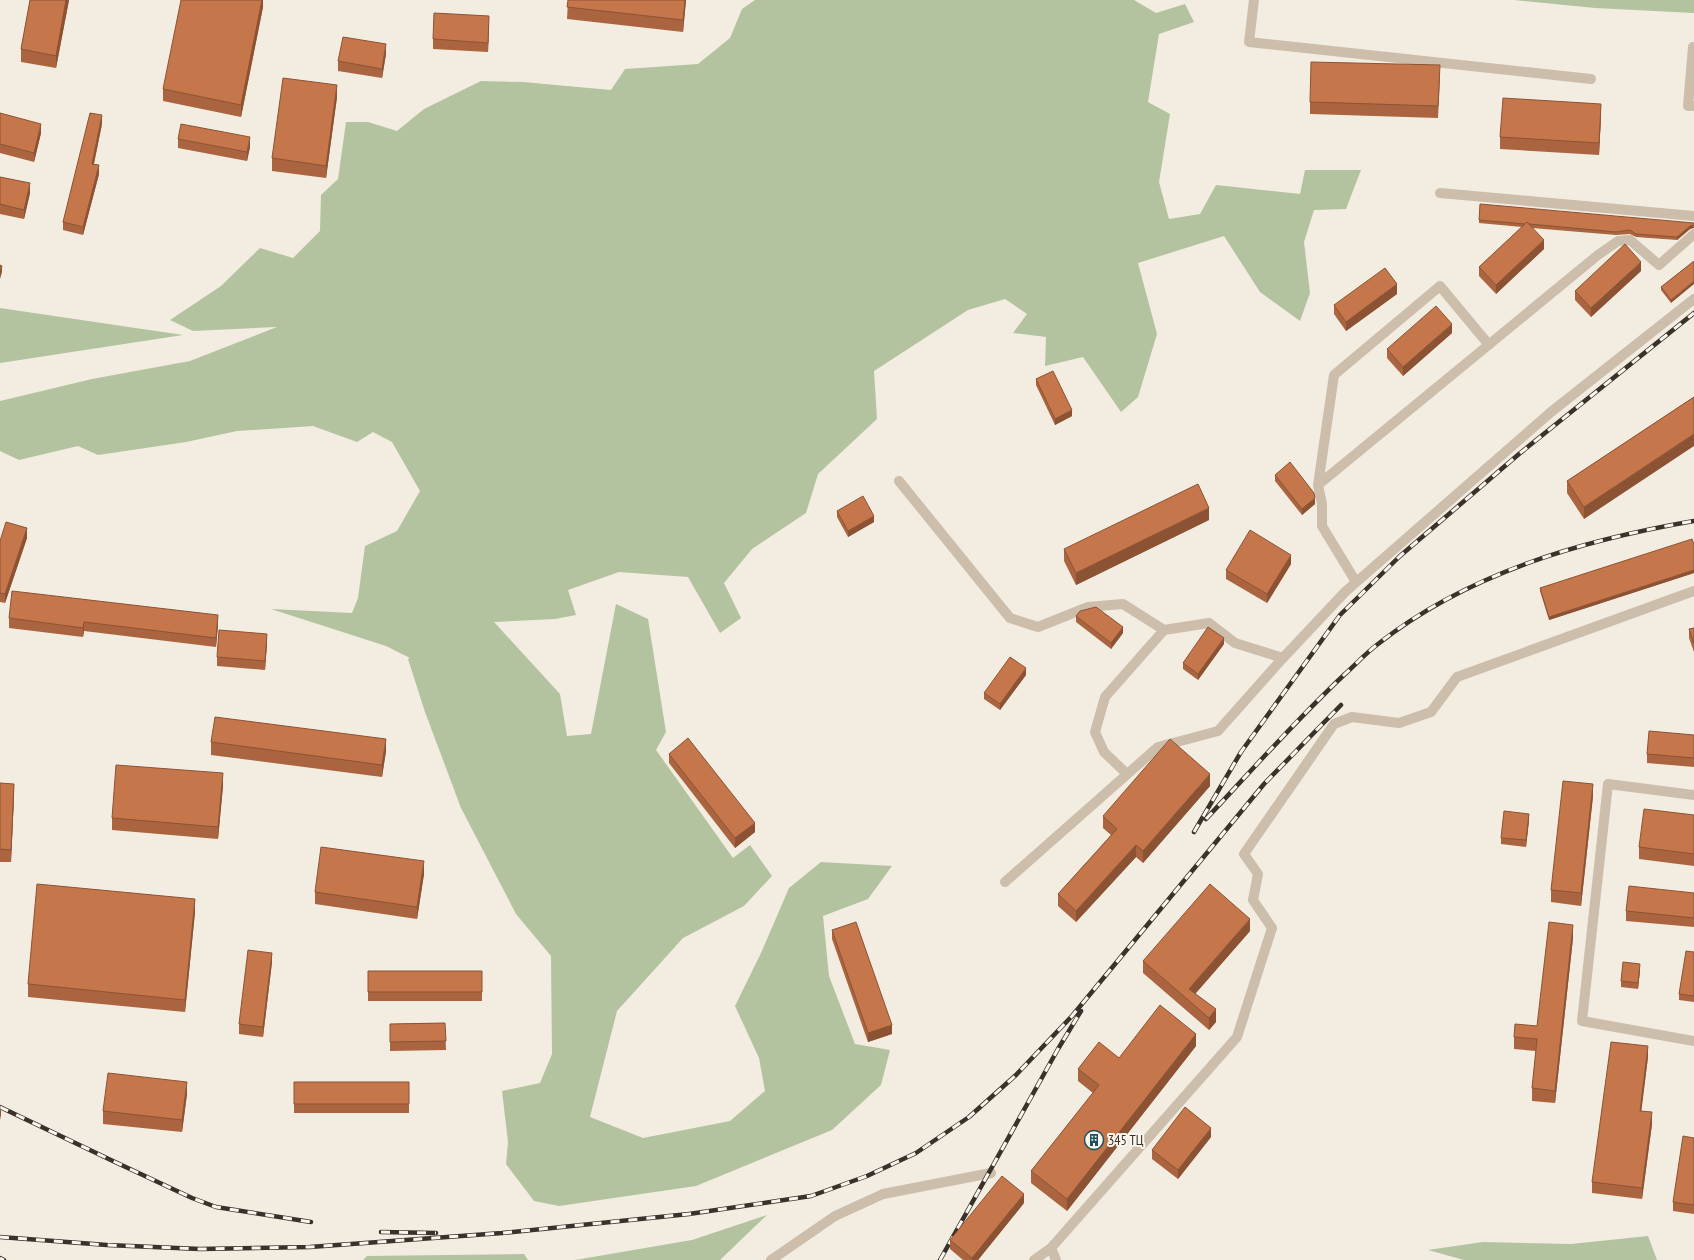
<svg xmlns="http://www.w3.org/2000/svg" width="1694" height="1260" font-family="'PT Sans Narrow',sans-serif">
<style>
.green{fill:#b3c39f}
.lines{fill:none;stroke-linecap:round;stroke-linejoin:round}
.minor{stroke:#ccbeab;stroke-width:10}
.rail-casing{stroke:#3a312a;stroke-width:4.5}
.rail{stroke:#fbf6ed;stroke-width:3;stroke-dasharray:9;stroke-linecap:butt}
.wall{fill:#aa6540}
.shaded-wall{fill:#8b5334}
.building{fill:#c6764b;stroke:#8b5334}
.labels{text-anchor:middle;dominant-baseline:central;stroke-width:4;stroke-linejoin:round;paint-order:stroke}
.poi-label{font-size:14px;fill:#3a312a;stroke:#fbf6ed;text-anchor:start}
</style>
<rect width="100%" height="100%" fill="#f3ece0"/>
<!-- green -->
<path class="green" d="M755 0H1134L1156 13 1185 4 1194 22 1159 34 1148 102 1170 114 1159 182 1169 219 1200 214 1216 185 1300 194 1305 170H1361L1346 209 1314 210 1304 242 1310 293 1300 321 1260 292 1224 236 1138 263 1157 334 1138 397 1121 412 1083 357 1045 366 1046 337 1013 333 1027 314 1005 299 968 310 874 371 877 419 818 474 806 513 752 549 724 583 741 618 720 633 688 577 619 572 568 590 576 615 555 619 494 622 560 694 567 736 591 734 616 604 648 619 666 732 656 750 733 858 750 845 772 876 744 906 683 938 617 1011 590 1117 643 1138 730 1121 765 1091 759 1058 735 1006 761 953 789 888 821 862 892 866 868 899 823 916 829 976 855 1044 890 1050 881 1085 832 1130 696 1186 559 1206 534 1201 506 1164 508 1142 502 1091 540 1083 552 1054 551 956 516 914 461 808 425 712 408 659 410 658 386 646 271 609 352 613 358 598 365 546 397 531 420 491 392 442 373 432 357 442 313 426 237 431 186 442 98 455 78 446 19 460 0 451V401L92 379 190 361 277 327 193 331 170 320 221 286 260 248 293 258 320 231 321 195 338 179 346 122H368L397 131 424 109 481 81 523 82 611 90 625 69 698 64 730 38 742 9Z
M1514 0H1694V13L1595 8Z
M0 308 183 335 0 363Z
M767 1215 720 1260H575L692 1240Z
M1648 1236 1657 1260H1464L1428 1250 1483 1242 1571 1244Z
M524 1254 528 1260H363L367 1256Z"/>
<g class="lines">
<!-- minor -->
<path class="minor" d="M1254 0 1249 42 1591 79
M1693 47 1688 106H1694
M1440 193 1694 216
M899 481 1010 618 1038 627 1088 607 1123 604 1164 630
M1318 485 1334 375 1440 286 1489 345
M1356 582 1322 526V504L1318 485 1598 255 1618 241 1630 240 1659 265 1694 234
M1127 774 1104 752 1095 732 1105 697 1164 630 1209 623 1235 643 1283 658
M1694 795 1608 784 1582 1021 1694 1041
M1005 882 1158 747 1218 731 1283 658 1345 592 1551 412 1694 299
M771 1260 835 1216 883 1194 991 1173
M1034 1260 1051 1248
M1056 1260 1051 1248 1237 1037 1272 928 1253 900 1258 874 1244 854 1334 724 1352 717 1399 723 1431 712 1457 677 1694 591"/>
<defs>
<path id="rail" d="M1206 819C1252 770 1296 720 1345 674 1356 664 1366 653 1378 644 1468 573 1583 540 1694 521
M1194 832 1241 752 1340 615 1400 556 1519 454 1694 313
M0 1107 115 1162 192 1198 216 1207 311 1222
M381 1232 436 1233
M0 1237 107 1245 200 1249 310 1247 502 1233 689 1214 811 1196 867 1176 916 1153 969 1117 1016 1075 1072 1016 1264 784 1341 705
M0 1258 4 1260
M940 1260 1058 1049 1081 1011"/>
</defs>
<!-- rail casing -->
<use href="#rail" class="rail-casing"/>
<!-- rail -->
<use href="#rail" class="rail"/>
</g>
<!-- wall -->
<path class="wall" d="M30 0H69L56 68 21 62V49Z
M263 0V7L241 117 163 101V89Z
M568 0H686L683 32 567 19Z
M489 25 488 52 433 49V39Z
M386 54 382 78 338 71V61Z
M1440 78 1438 118 1310 114V102Z
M337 97 326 178 272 171V158Z
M0 113 41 133 34 162 0 153Z
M1601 116 1599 155 1500 149V137Z
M102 124 94 164 99 174 83 235 63 230V222Z
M178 139 250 147 247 161 178 148Z
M0 177 30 193 24 219 0 214Z
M1479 220 1694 223V228L1690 229 1677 240 1636 237 1630 234 1616 235 1532 228 1544 249 1496 294 1479 276V267L1522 227 1479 223Z
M1694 261 1671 303 1661 290V287Z
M1641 271 1591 317 1575 300V291Z
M1397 294 1346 331 1334 314V305Z
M1452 333 1403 376 1387 358V349Z
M1036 379 1072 416 1055 425 1036 385Z
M1694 397 1584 519 1567 493V481Z
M1275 475 1315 504 1302 515 1275 481Z
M837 511 874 522 848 537 837 517Z
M1209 520 1076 585 1064 561V549Z
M27 538 5 603 0 602V541Z
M1694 544V573L1549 620 1540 591V588Z
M1291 564 1267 603 1226 579V570Z
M1076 616 1123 633 1111 649 1076 622Z
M9 618 218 624 216 647 84 631 83 637 9 628Z
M1694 628V652L1689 638V629Z
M267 643 265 670 217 666V657Z
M1224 644 1198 680 1183 669V663Z
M1026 675 1000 710 984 699V693Z
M1694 735V767L1647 763V754Z
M211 742 386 751 382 777 211 755Z
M669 754 755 832 735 848 669 763Z
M0 783 14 796 11 862H0Z
M223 786 218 839 112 830V818Z
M1210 786 1143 863 1136 857 1076 922 1058 906V894L1111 835 1103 828V816Z
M1593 796 1581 906 1551 902V890Z
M1694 815V866L1639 859V847Z
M1529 820 1526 847 1501 844V838Z
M424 874 417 919 315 904V892Z
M1694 893V927L1626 921V911Z
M195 912 185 1012 28 997V984Z
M832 930 892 1034 868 1042 832 939Z
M1250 931 1195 994 1216 1022 1209 1030 1143 973V961Z
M1573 938 1555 1103 1532 1101V1088L1536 1051 1514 1049V1037L1537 1026Z
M1694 952V1002L1679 1000V994Z
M272 962 263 1037 239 1034V1024Z
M1640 970 1638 989 1621 987V981Z
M368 971H482V1001H368Z
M445 1023 446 1050 390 1051V1024Z
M1196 1046 1067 1211 1031 1183V1171L1093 1093 1078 1081V1069Z
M1648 1057 1641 1111 1652 1124 1642 1199 1592 1193V1182Z
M294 1082H409V1113H294Z
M187 1094 182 1132 103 1124V1111Z
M1211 1137 1178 1179 1152 1159V1150Z
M1694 1138V1214L1673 1211V1202Z
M1024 1203 978 1260H963L950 1249V1240Z"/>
<!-- shaded-wall -->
<path class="shaded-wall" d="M66 0H69L56 68V56Z
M262 0H263V7L241 117V105Z
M685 0H686L683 32V20Z
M489 16V25L488 52V43Z
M386 44V54L382 78V69Z
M337 85V97L326 178V166Z
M1601 104V116L1599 155V143Z
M102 115V124L92 172V164Z
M41 124V133L34 162V153Z
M250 137V147L247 161V152Z
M99 165V174L83 235V227Z
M30 183V193L24 219V210Z
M1693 225V228L1690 229 1677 240V237L1690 226Z
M1544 240V249L1496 294V285Z
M1641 262V271L1591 317V308Z
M2 266V272L0 279V273Z
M1694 281V284L1671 303V300Z
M1397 284V294L1346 331V322Z
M1452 324V333L1403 376V367Z
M1072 410V416L1055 425V419Z
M1694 434V446L1584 519V507Z
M1315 498V504L1302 515V509Z
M1209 508V520L1076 585V573Z
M874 516V522L848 537V531Z
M27 528V538L5 603V594Z
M1291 555V564L1267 603V594Z
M1694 570V573L1549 620V617Z
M218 615V624L216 647V638Z
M84 622V631L83 637V628Z
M1123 627V633L1111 649V643Z
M267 634V643L265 670V661Z
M1224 638V644L1198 680V674Z
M1026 668V675L1000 710V704Z
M386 739V751L382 777V765Z
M223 773V786L218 839V827Z
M1210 774V786L1143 863V851Z
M14 784V796L11 862V850Z
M1593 784V796L1581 906V893Z
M1529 814V820L1526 847V840Z
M755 823V832L735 848V838Z
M1136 845V857L1076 922V911Z
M424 861V874L417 919V907Z
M195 899V912L185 1012V1000Z
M1250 919V931L1189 1001V989Z
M1573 925V938L1555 1103V1091Z
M272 953V962L263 1037V1027Z
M1640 964V970L1638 989V983Z
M1216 1009V1022L1209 1030V1018Z
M892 1025V1034L868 1042V1033Z
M1196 1034V1046L1067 1211V1199Z
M1648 1046V1057L1640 1122V1111Z
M187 1082V1094L182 1132V1120Z
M1 1106V1115L0 1120V1111Z
M1652 1112V1124L1642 1199V1188Z
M1211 1128V1137L1178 1179V1170Z
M1024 1194V1203L978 1260H972V1258Z"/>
<!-- building -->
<path class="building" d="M30 0H66L56 56 21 49Z
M181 0H262L241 105 163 89Z
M568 0H685L683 20 567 7Z
M434 13 489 16 488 43 433 39Z
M343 37 386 44 382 69 338 61Z
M1311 62 1440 65 1438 106 1310 102Z
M283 78 337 85 326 166 272 158Z
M1503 98 1601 104 1599 143 1500 137Z
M0 113 41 124 34 153 0 144Z
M90 113 102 115 92 164 99 165 83 227 63 222Z
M181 124 250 137 247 152 178 139Z
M0 177 30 183 24 210 0 204Z
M1480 204 1694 223V225L1690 226 1677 237 1636 234 1630 230 1616 232 1529 224 1527 222 1525 224 1479 220Z
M1527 222 1544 240 1496 285 1479 267Z
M1625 244 1641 262 1591 308 1575 291Z
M1694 261V281L1671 300 1661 287Z
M0 265 2 266 0 273Z
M1385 268 1397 284 1346 322 1334 305Z
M1436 306 1452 324 1403 367 1387 349Z
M1053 371 1072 410 1055 419 1036 379Z
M1694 397V434L1584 507 1567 481Z
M1290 462 1314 493 1315 498 1302 509 1275 475Z
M1198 484 1209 508 1076 573 1064 549Z
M863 496 874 516 848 531 837 511Z
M6 522 27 528 5 594 0 593V541Z
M1250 530 1291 555 1267 594 1226 570Z
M1692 539 1694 544V570L1549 617 1540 588Z
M12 591 218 615 216 638 84 622 83 628 9 618Z
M1096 607 1123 627 1111 643 1076 616 1080 611Z
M1208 627 1224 638 1198 674 1183 663Z
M1694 628V643L1689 629Z
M219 630 267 634 265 661 217 657Z
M1010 657 1026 668 1000 704 984 693Z
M215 717 386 739 382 765 211 742Z
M1649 731 1694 735V758L1647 754Z
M688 738 755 823 735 838 669 754Z
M1170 739 1210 774 1143 851 1136 845 1076 911 1058 894 1117 829 1103 816Z
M116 765 223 773 218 827 112 818Z
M1563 781 1593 784 1581 893 1551 890Z
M0 783 14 784 11 850 0 849Z
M1644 809 1694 815V854L1639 847Z
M1504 811 1529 814 1526 840 1501 838Z
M321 847 424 861 417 907 315 892Z
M37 884 195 899 185 1000 28 984Z
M1210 884 1250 919 1189 989 1216 1009 1209 1018 1143 961Z
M1629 886 1694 893V918L1626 911Z
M856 922 892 1025 868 1033 832 930Z
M1549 922 1573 925 1555 1091 1532 1088 1537 1039 1514 1037 1515 1024 1537 1026Z
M248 950 272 953 263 1027 239 1024Z
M1686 951 1694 952V996L1679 994Z
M1623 962 1640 964 1638 983 1621 981Z
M368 971H482V992H368Z
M1160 1005 1196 1034 1067 1199 1031 1171 1099 1085 1078 1069 1099 1042 1119 1058Z
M445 1023 446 1041 390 1042V1024Z
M1611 1042 1648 1046 1640 1111 1652 1112 1642 1188 1592 1182Z
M108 1073 187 1082 182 1120 103 1111Z
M294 1082H409V1104H294Z
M1185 1107 1211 1128 1178 1170 1152 1150Z
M1683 1136 1694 1138V1205L1673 1202Z
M1002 1176 1024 1194 972 1258 950 1240Z"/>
<!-- icons -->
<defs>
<symbol id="building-ring" viewBox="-11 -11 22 22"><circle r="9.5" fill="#fbf6ed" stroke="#1f525c" stroke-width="1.5"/><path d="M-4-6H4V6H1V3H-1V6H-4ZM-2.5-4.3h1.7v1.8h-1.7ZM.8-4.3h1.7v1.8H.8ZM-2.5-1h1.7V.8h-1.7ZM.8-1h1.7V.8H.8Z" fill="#1f525c"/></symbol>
</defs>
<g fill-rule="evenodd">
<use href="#building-ring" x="1083" y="1129" width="22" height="22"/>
</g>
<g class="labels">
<!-- poi labels -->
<g class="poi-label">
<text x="1108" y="1140">345 ТЦ</text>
</g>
</g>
</svg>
